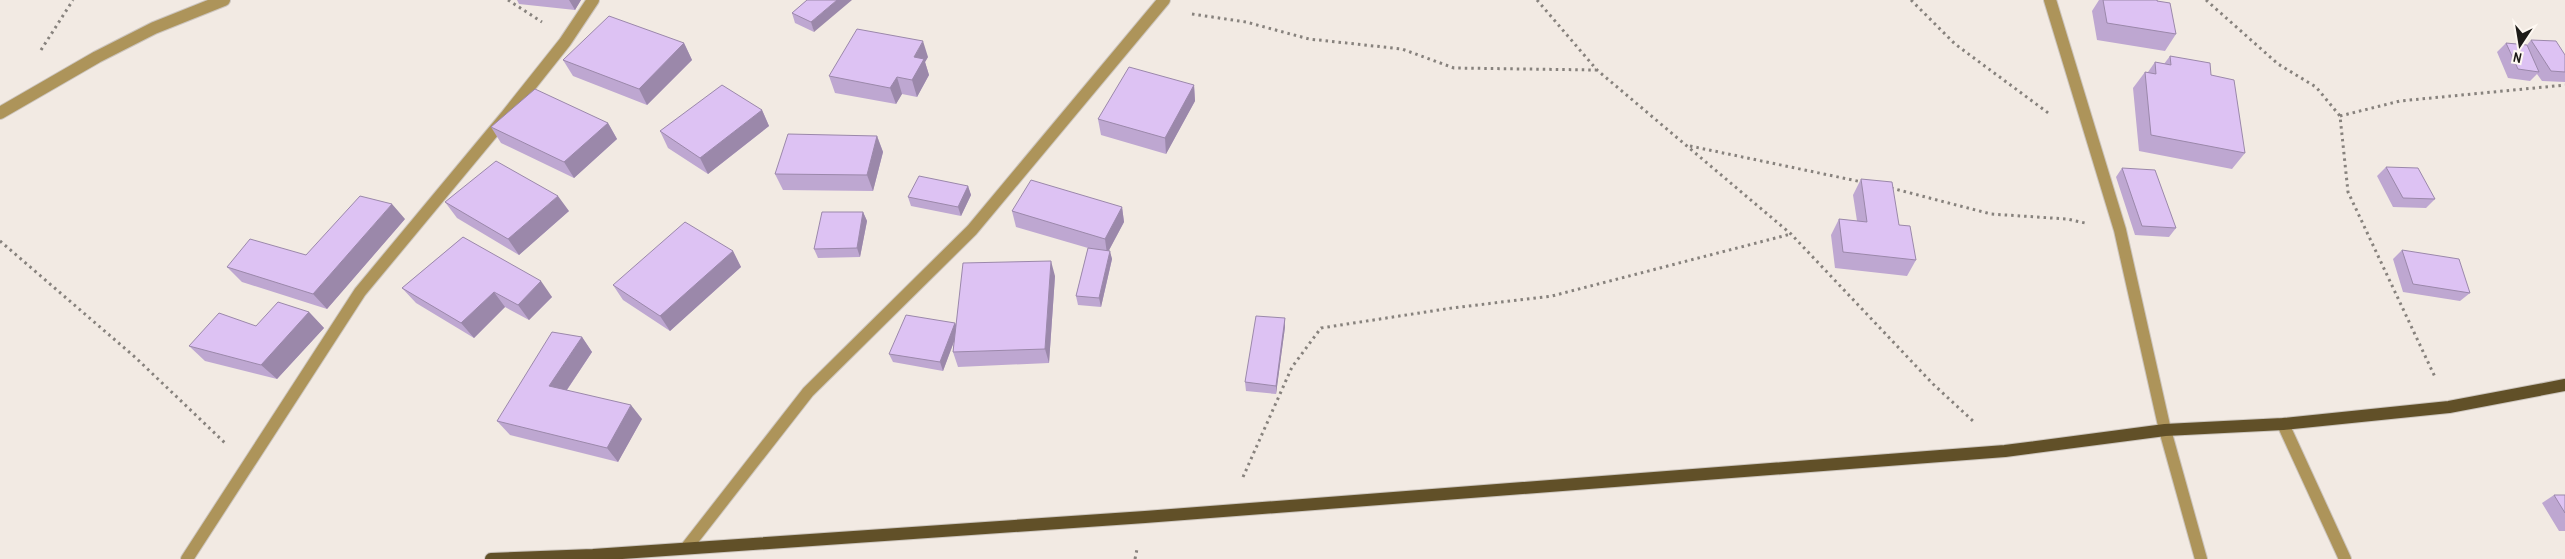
<svg xmlns="http://www.w3.org/2000/svg" width="2565" height="559" font-family="'Archivo Narrow',sans-serif">
<style>
.lines{fill:none;stroke-linecap:round;stroke-linejoin:round}
.street-casing{stroke:#ccc5be;stroke-width:14}
.primary-casing{stroke:#ccc5be;stroke-width:14}
.path{stroke:#87827d;stroke-width:3;stroke-dasharray:2.5 4;stroke-linecap:butt}
.street{stroke:#ad945a;stroke-width:12}
.primary{stroke:#615028;stroke-width:12}
.wall{fill:#bea7d1}
.shaded-wall{fill:#9b88aa}
.building{fill:#ddc2f3;stroke:#9b88aa}
</style>
<rect width="100%" height="100%" fill="#f2eae3"/>
<g class="lines">
<defs>
<path id="street" d="M2050 0 2120 230 2165 430 2201 559
M0 113 97 57 154 28 224 0
M2283 424 2345 559
M687 547 808 392 972 230 1164 0
M187 559 360 292 507 115 565 42 593 0"/>
<path id="primary" d="M491 559 593 555 1145 517 2005 451 2165 430 2283 424 2449 407 2565 385"/>
</defs>
<!-- street casing -->
<use href="#street" class="street-casing"/>
<!-- primary casing -->
<use href="#primary" class="primary-casing"/>
<!-- path -->
<path class="path" d="M508 0 542 22
M1537 0 1597 70 1791 234 1933 384 1973 421
M1911 0 1955 44 2051 115
M2206 0 2278 64 2316 87 2340 116 2348 192 2435 377
M1192 14 1246 22 1309 39 1402 49 1454 68 1596 70
M41 50 73 0
M2340 116 2400 101 2565 85
M1690 146 1862 182
M1891 188 1991 214 2067 219 2085 223
M0 241 136 358 225 443
M1243 477 1292 367 1321 328 1452 308 1552 296 1791 234
M1135 559 1137 549"/>
<!-- street -->
<use href="#street" class="street"/>
<!-- primary -->
<use href="#primary" class="primary"/>
</g>
<!-- wall -->
<path class="wall" d="M517 0H581L575 10 519 4Z
M807 0 814 32 795 23 792 13Z
M2099 0H2157L2176 34 2165 51 2097 40 2092 11Z
M2531 40 2565 55V82L2542 81 2537 74 2530 81 2508 78 2497 52 2506 43 2527 45Z
M684 43 692 60 647 105 573 76 563 60Z
M2170 56 2211 75 2245 153 2232 169 2139 151 2133 88 2145 72H2148L2155 62 2164 64Z
M928 57 925 62 929 75 917 97 902 94 896 104 835 93 829 76Z
M1194 85 1195 101 1166 154 1101 135 1098 119Z
M762 110 769 126 708 174 668 148 660 131Z
M608 123 617 139 574 178 501 143 491 127Z
M877 136 883 152 873 191 783 190 775 174Z
M2386 167 2435 199 2426 208 2393 207 2377 176Z
M2122 168 2176 228 2169 237 2135 235 2116 177Z
M1861 179 1899 225 1916 260 1907 276 1835 268 1831 235 1839 219 1857 221 1853 195Z
M968 186 971 195 961 216 911 206 908 197Z
M445 202 569 211 519 255 457 218Z
M1122 207 1124 222 1109 250 1112 259 1101 307 1078 305 1076 296 1088 248 1016 227 1012 211Z
M863 212 867 221 860 257 818 258 814 249Z
M405 219 327 309 242 282 227 267 306 255Z
M463 237 552 297 529 320 505 307 474 338 416 303 402 288Z
M2402 250 2470 293 2460 301 2403 292 2393 259Z
M733 251 741 267 670 331 623 300 613 285Z
M1055 276 1049 363 958 367 953 352 954 341 943 371 893 362 889 354 955 323 956 325Z
M309 312 324 328 277 379 205 361 189 346 256 326Z
M1285 318V327L1276 394 1246 391 1245 382Z
M582 337 592 352 567 390 642 419 618 462 510 435 497 421Z
M2554 495H2565V531H2559L2542 503Z"/>
<!-- shaded-wall -->
<path class="shaded-wall" d="M569 0H581L575 10Z
M837 0H852L814 32 811 22Z
M923 41 928 57 925 62 929 75 917 97 912 80 914 57Z
M684 43 692 60 647 105 639 89Z
M897 77 902 94 896 104 890 88Z
M1194 85 1195 101 1166 154 1165 138Z
M762 110 769 126 708 174 700 158Z
M608 123 617 139 574 178 564 162Z
M877 136 883 152 873 191 867 175Z
M968 186 971 195 961 216 958 207Z
M558 196 569 211 519 255 508 239Z
M392 204 405 219 327 309 313 294Z
M1122 207 1124 222 1107 254 1105 239Z
M863 212 867 221 860 257 857 248Z
M733 251 741 267 670 331 660 316Z
M1110 251 1112 259 1101 307 1099 298Z
M1051 261 1055 276 1049 363 1045 349Z
M541 281 552 297 529 320 518 305Z
M494 292 505 307 474 338 461 323Z
M309 312 324 328 277 379 261 365Z
M1285 318V327L1276 394V386Z
M955 323 958 331 943 371 940 362Z
M582 337 592 352 560 400 549 386Z
M631 405 642 419 618 462 607 448Z"/>
<!-- building -->
<path class="building" d="M807 0H837L811 22 792 13Z
M2103 0H2157V1L2170 3 2176 34 2107 23Z
M609 16 684 43 639 89 563 60Z
M857 29 923 41 914 57 924 59 912 80 897 77 890 88 829 76Z
M2531 40 2556 41 2565 55V72L2551 71Z
M2506 43 2527 45 2539 72 2518 69Z
M2170 56 2210 63 2211 75 2234 80 2245 153 2151 135 2145 72 2156 74 2155 62 2171 65Z
M1129 67 1194 85 1165 138 1098 119Z
M722 85 762 110 700 158 660 131Z
M535 89 608 123 564 162 491 127Z
M788 134 877 136 867 175 775 174Z
M496 161 558 196 508 239 445 202Z
M2386 167 2418 168 2435 199 2403 198Z
M2122 168 2155 170 2176 228 2142 226Z
M919 176 968 186 958 207 908 197Z
M1861 179 1892 182 1899 225 1910 226 1916 260 1843 252 1839 219 1867 222Z
M1031 180 1122 207 1105 239 1012 211Z
M360 196 392 204 313 294 227 267 250 239 306 255Z
M822 212H863L857 248 814 249Z
M685 222 733 251 660 316 613 285Z
M463 237 541 281 518 305 494 292 461 323 402 288Z
M1088 248 1110 251 1099 298 1076 296Z
M2402 250 2459 259 2470 293 2413 284Z
M1051 261 1045 349 953 352 963 263Z
M278 302 309 312 261 365 189 346 219 313 256 326Z
M906 315 955 323 940 362 889 354Z
M1256 316 1285 318 1276 386 1245 382Z
M552 332 582 337 549 386 631 405 607 448 497 421Z
M2554 495H2565V513Z"/>
<!-- north arrow -->
<g transform="translate(2520 45) rotate(192)" stroke="#fef8f2" stroke-width="4" paint-order="stroke">
<path d="M0-4L9 19L0 12L-9 19Z" fill="#1d1b18"/>
<text y="-8" font-size="14" font-weight="bold" text-anchor="middle" fill="#1d1b18">N</text>
</g>
</svg>
